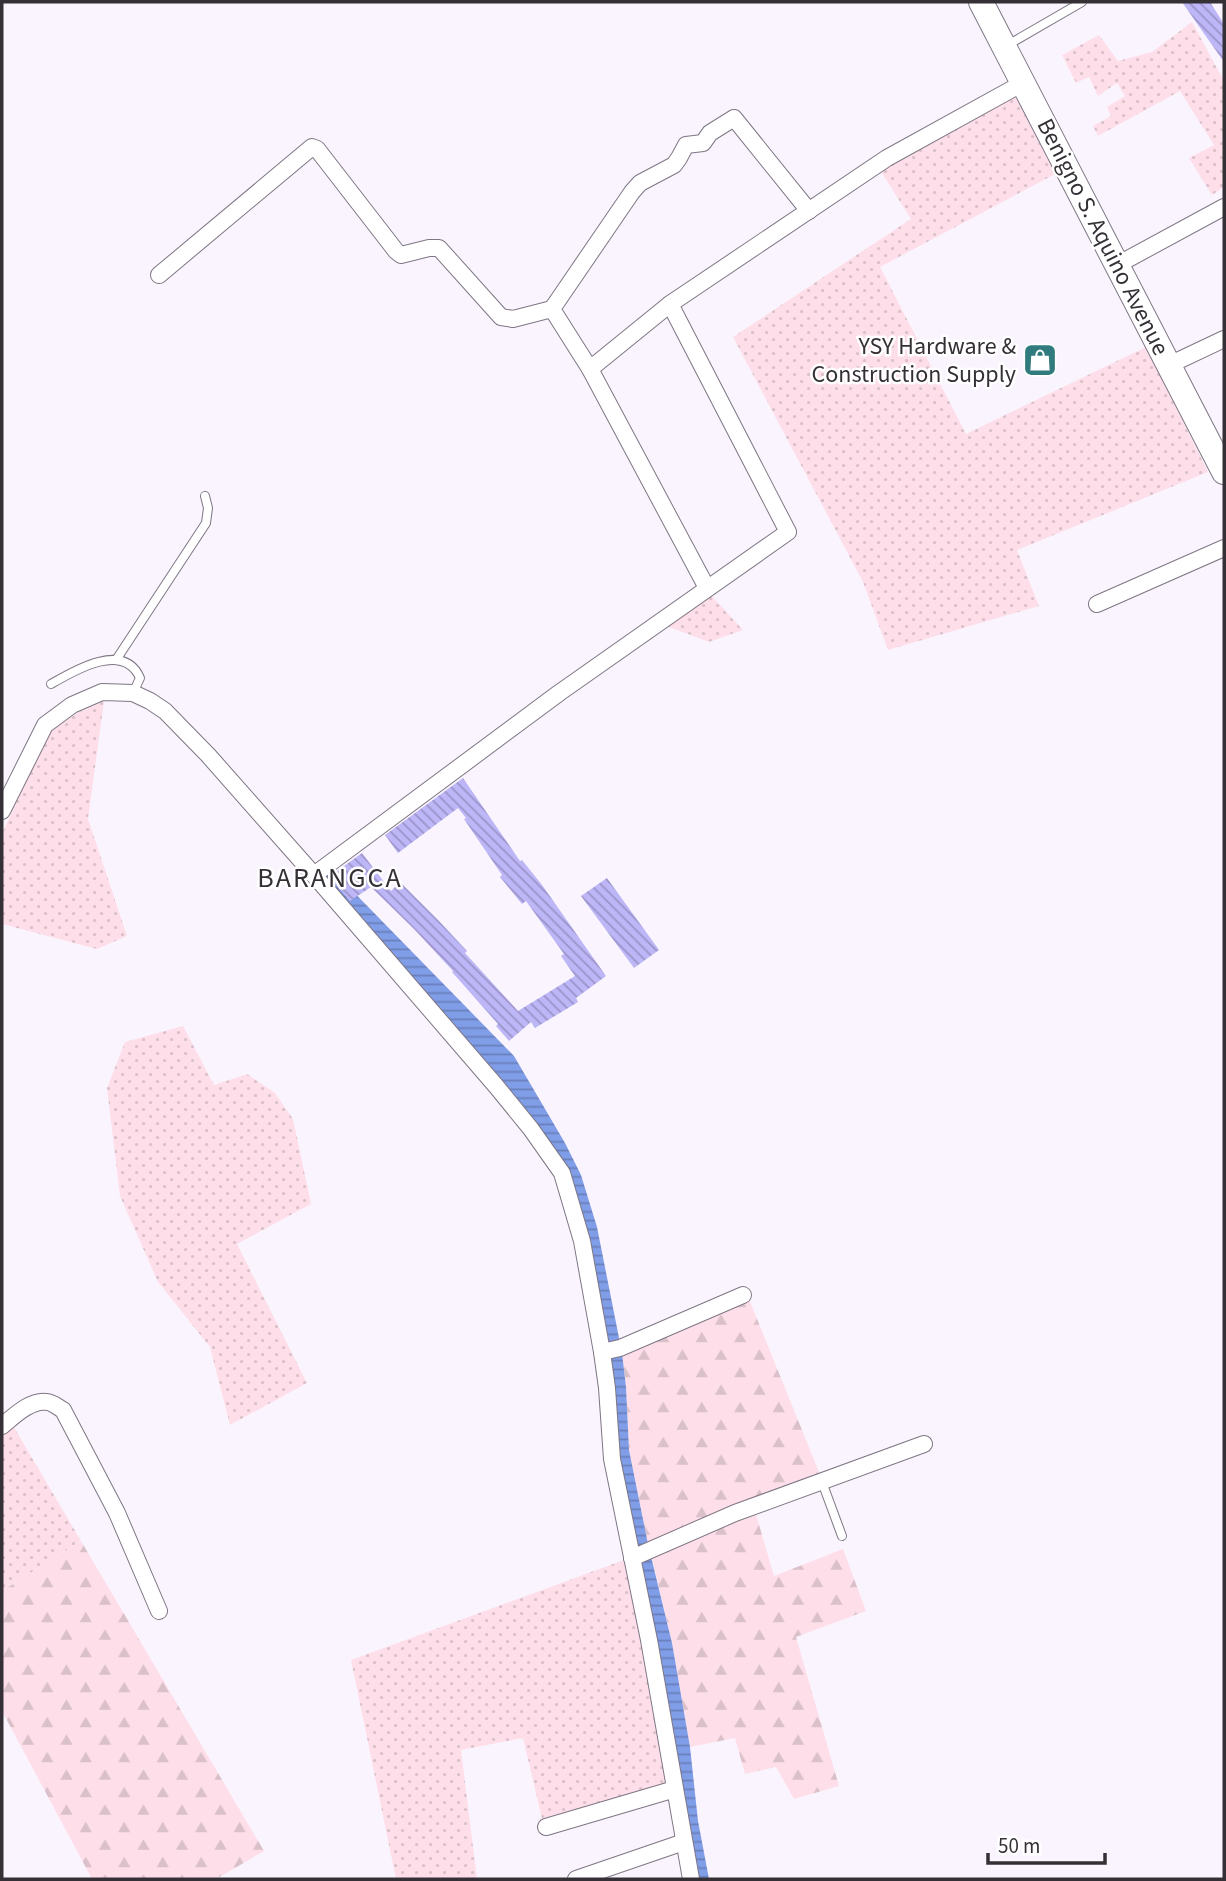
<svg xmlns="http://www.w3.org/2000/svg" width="1226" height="1881" viewBox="0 0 1226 1881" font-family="'Source Sans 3',sans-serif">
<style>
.grass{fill:url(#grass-dots)}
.forest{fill:url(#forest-firs)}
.water{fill:url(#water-rules)}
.building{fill:url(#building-back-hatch)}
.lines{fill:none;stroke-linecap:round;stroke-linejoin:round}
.lane-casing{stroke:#7e7684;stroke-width:10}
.street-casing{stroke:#7e7684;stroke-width:18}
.primary-casing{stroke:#7e7684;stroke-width:26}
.lane{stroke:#fff;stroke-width:8}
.street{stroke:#fff;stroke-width:16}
.primary{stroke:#fff;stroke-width:24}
.labels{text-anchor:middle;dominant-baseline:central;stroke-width:5;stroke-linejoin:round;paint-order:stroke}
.street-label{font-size:24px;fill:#343036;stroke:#fff}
.poi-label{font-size:24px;fill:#343036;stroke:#fff;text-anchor:end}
.quarter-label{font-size:28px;letter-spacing:2px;fill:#343036;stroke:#fff}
</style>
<defs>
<pattern id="grass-dots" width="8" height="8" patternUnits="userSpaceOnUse" patternTransform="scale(1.75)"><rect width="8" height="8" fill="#fedfe9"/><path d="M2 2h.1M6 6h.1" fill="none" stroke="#dac0c8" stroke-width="1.8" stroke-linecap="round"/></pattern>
<pattern id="forest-firs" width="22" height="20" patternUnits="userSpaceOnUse" patternTransform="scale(1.75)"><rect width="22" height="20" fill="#fedfe9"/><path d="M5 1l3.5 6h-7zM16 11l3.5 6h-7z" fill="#dac0c8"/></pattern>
<pattern id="water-rules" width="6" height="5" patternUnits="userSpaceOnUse" patternTransform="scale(1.75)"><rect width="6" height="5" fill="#809de7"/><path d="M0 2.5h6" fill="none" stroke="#6a80bc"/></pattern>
<pattern id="building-back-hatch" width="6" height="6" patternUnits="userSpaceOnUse" patternTransform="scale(1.75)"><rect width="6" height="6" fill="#bdb6f7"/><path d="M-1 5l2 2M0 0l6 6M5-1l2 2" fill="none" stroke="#9a94c9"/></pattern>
</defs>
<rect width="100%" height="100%" fill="#faf4fe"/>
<!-- grass -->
<g class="grass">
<path d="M1192 22 1224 81V138L1222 139 1224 144V187L1212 195 1189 158 1214 145 1180 91 1098 136 1093 126 1111 116 1107 107 1125 96 1117 83 1098 96 1089 77 1076 83 1062 55 1099 35 1118 61 1152 52Z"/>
<path d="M1015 96 1055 174 880 267 966 434 1146 347 1208 472 1017 550 1039 606 888 650 863 582 733 337 911 219 880 170 914 148 981 116Z"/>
<path d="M709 593 743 630 709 642 664 625Z"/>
<path d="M104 701 88 819 127 936 97 949 2 924V834L31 769 51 731 77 713Z"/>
<path d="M183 1026 214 1085 247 1074 275 1093 293 1119 311 1204 237 1244 307 1383 230 1425 210 1347 158 1282 120 1196 107 1088 125 1042Z"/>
<path d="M12 1424 81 1541 2 1591V1432Z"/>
<path d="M624 1560 646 1664 666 1786 543 1823 523 1738 461 1750 477 1879H396L351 1660Z"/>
</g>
<!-- forest -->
<g class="forest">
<path d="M749 1299 821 1477 648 1544 629 1450 626 1387 622 1353Z"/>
<path d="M755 1511 774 1576 843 1549 866 1611 796 1637 839 1786 794 1799 776 1767 745 1774 735 1738 690 1747 672 1643 652 1558Z"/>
<path d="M81 1541 264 1851 216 1879H92L2 1711V1591Z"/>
</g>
<!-- water -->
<path class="water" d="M324 858 334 872 514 1056 565 1143 581 1175 597 1227 622 1353 626 1387 629 1450 648 1544 672 1643 690 1747 698 1821 709 1879H697L619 1460 583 1220 567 1166 504 1082 316 867Z"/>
<!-- building -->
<g class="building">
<path d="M1182 2H1210L1224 24V62Z"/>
<path d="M463 778 520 861 522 860 542 885 606 976 576 998 578 1002 535 1028 531 1022 509 1041 496 1026 498 1024 452 972 453 971 415 930 371 887 350 901 329 877 362 853 391 891 400 882 439 921 467 951 465 953 518 1011 575 976 561 956 564 954 526 901 522 904 500 877 502 875 464 819 466 818 458 808 398 853 385 835Z"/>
<path d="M607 878 659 950 634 968 581 896Z"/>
</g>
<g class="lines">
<!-- lane casing -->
<g class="lane-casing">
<g id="lane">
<path d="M1006 46 1082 2"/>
<path d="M116 660 206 523 208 508 205 496"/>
<path d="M51 684C75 670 124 641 140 678L133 693"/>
<path d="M822 1482 842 1536"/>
</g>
</g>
<!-- street casing -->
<g class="street-casing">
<g id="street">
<path d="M1117 265 1224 207"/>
<path d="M159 275 312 147 317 149 396 251 401 255 429 248H439L501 317 513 319 552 309"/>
<path d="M1169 365 1224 339"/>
<path d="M590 369 670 304 887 158 1023 83"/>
<path d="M707 588 590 369 552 309 632 192 640 183 674 165 679 158 686 145 703 143 710 133 734 118 809 211"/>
<path d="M1097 604 1224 548"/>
<path d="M2 811 45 725 72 705 102 692 133 693 150 701 165 711 208 755 314 875 496 1086 531 1129 562 1173 582 1241 602 1352 607 1388 612 1459 649 1640 691 1879"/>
<path d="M314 875 559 693 788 532 670 304"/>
<path d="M602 1352 620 1348 743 1295"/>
<path d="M2 1426C13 1417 31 1399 47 1402 52 1402 59 1408 63 1410L117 1513 159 1611"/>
<path d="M632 1558 735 1513 924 1444"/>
<path d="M546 1827 675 1789"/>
<path d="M576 1879 684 1842"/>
</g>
</g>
<!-- primary casing -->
<g class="primary-casing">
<path id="primary" d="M981 2 1224 472"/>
</g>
<!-- lane -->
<use href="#lane" class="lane"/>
<!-- street -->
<use href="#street" class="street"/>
<!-- primary -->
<use href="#primary" class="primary"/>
</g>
<!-- icons -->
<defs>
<g id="shop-square" transform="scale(1.75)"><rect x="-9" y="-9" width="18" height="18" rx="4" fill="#317a7e" stroke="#fff"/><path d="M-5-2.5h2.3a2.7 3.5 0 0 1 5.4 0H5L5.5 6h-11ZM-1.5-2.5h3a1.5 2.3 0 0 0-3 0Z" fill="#fff"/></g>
</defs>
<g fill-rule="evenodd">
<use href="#shop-square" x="1040" y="360"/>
</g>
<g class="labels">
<!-- street labels -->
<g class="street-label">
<text transform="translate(1103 237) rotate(63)">Benigno S. Aquino Avenue</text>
</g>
<!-- poi labels -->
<g class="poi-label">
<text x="1016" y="346">YSY Hardware &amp;<tspan x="1016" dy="28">Construction Supply</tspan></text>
</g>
<!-- quarter labels -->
<g class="quarter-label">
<text x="330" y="878">BARANGCA</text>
</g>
</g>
<!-- border -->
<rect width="1226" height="1881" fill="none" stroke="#343036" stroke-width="7"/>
<!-- scale -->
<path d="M988 1853v10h117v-10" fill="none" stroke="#343036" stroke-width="3.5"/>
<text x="998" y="1853" font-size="21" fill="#343036" stroke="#ffffff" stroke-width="5" paint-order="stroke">50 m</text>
</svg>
